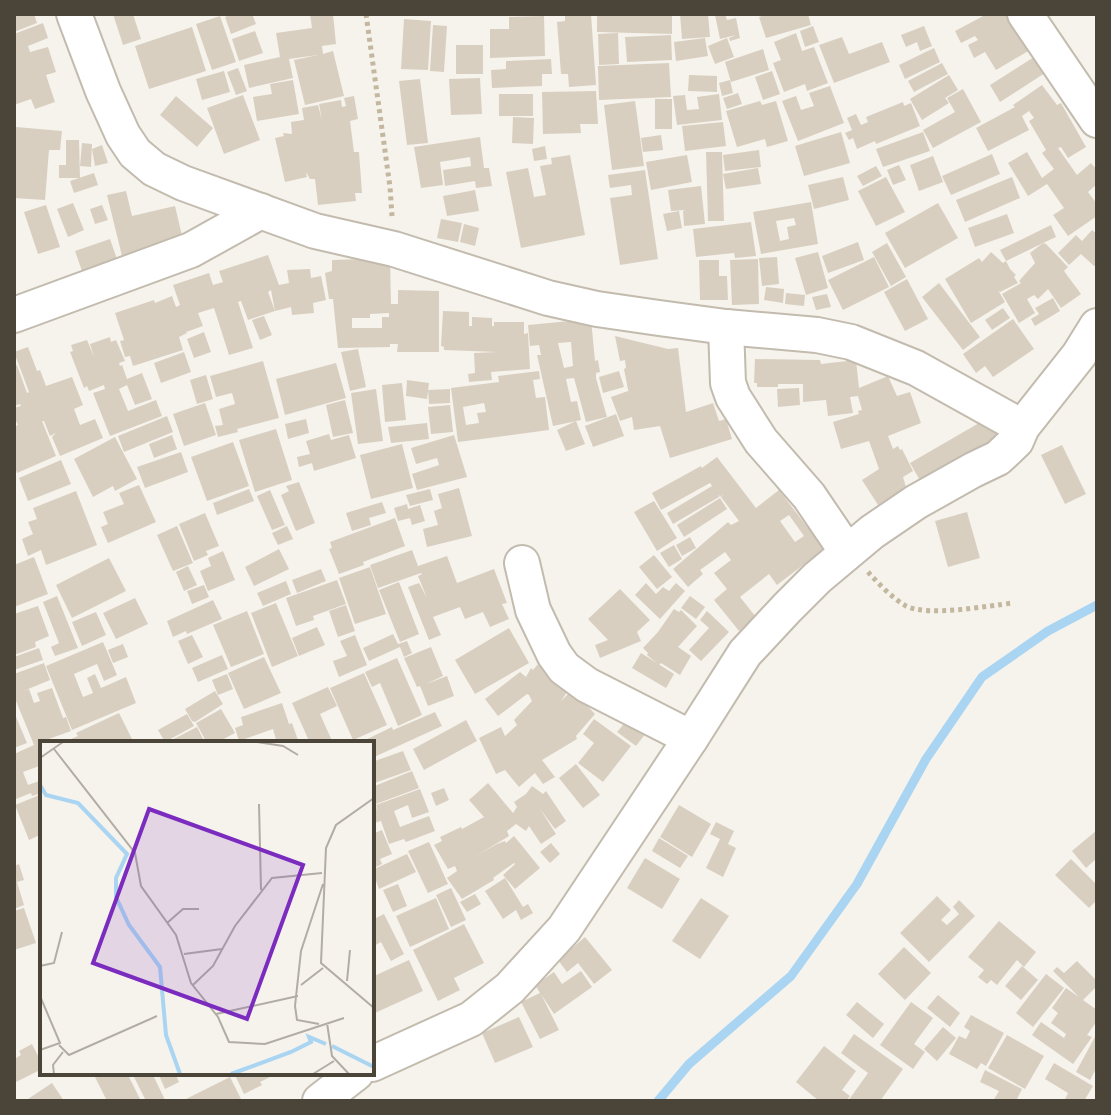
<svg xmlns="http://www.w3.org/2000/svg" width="1111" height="1115" viewBox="0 0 1111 1115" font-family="Rubik,sans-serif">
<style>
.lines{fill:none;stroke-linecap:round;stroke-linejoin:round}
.stream{stroke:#a9d4f2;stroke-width:9}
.building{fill:#d8cfc1;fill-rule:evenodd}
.street-casing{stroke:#c2bbae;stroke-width:38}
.path{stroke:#c4b79f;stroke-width:5;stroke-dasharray:4 4;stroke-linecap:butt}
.street{stroke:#fff;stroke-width:34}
.inset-river{fill:none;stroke:#a9d4f2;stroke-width:4}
.inset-road{fill:none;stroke:#b2ada4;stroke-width:2}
.view{fill:#7b2cbf;fill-opacity:0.15;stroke:#7b2cbf;stroke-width:4}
.inset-edge{fill:none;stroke:#4b4439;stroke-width:4}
</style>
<rect width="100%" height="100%" fill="#f6f3ec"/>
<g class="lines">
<!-- stream -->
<path class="stream" d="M658 1101 689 1064 791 976 857 884 926 759 982 677 1048 631 1097 605"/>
</g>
<!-- building -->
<g class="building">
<path d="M14 14H34L37 23 14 32Z"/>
<path d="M113 14H133L141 39 123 45Z"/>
<path d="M232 14H252L256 24 231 34 225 17Z"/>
<path d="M310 14H333L336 44 322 46 323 54 333 51 344 96 305 105 294 60 318 55 289 59 293 78 249 88 244 65 280 57 276 33 312 28Z"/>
<path d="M565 14H591L596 85 569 87 568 74H561L557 22 565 21Z"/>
<path d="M597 14H672V34L597 32Z"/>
<path d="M680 14H708L710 37 682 39Z"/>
<path d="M725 14 727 20 736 18 740 38 730 41 729 38 736 35 720 39 715 15Z"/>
<path d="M768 14H808L811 25 766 38 759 17Z"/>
<path d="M987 14H1007L1030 50 996 70 985 52 974 58 968 45 978 40 975 36 961 43 955 31Z"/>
<path d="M220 16 236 62 212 70 196 24Z"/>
<path d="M544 16 545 56 490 58V29H509V17Z"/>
<path d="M404 19 431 21 428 70 401 69Z"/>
<path d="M43 23 48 38 28 46 30 52 48 47 56 72 46 75 55 102 35 109 31 99 14 105V34Z"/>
<path d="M433 25 447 26 444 72 430 71Z"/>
<path d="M813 26 819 42 805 47 800 31Z"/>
<path d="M924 26 932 46 920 51 917 42 906 47 901 35Z"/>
<path d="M192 27 206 71 149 89 135 46Z"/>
<path d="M255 31 263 53 239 61 232 39Z"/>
<path d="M618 33 619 64 599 65 598 34Z"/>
<path d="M796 33 802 51 814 47 828 83 807 91 805 84 784 92 773 63 781 60 774 42Z"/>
<path d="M671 35 672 60 627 62 625 37Z"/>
<path d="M842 37 849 54 882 42 890 62 834 83 819 45Z"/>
<path d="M705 38 708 56 676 61 674 42Z"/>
<path d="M727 38 734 57 715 64 708 46Z"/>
<rect x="456" y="45" width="27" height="29"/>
<path d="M934 48 940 62 905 79 899 65Z"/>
<path d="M763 49 769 70 731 82 725 62Z"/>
<path d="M1034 57 1045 73 1000 102 990 85Z"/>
<path d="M551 59 552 74H542V86L492 88 491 70 506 69V61Z"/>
<path d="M669 63 671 97 599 100 598 66Z"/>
<path d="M942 63 948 74 914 92 908 81Z"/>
<path d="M238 68 247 91 236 95 227 72Z"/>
<path d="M224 71 230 92 202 100 196 79Z"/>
<path d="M772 71 780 94 763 100 755 77Z"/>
<path d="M689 75 717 76V92L688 91Z"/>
<path d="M949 75 958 90 945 98 949 103 922 120 910 99Z"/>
<path d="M480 78 482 114 451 115 449 79Z"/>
<path d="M420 79 428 143 407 145 399 81Z"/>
<path d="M293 80 299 114 257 121 253 97 272 94 270 84Z"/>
<path d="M730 80 733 93 722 96 719 83Z"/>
<path d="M1042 85 1057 105 1061 103 1086 147 1068 158 1061 147 1058 148 1077 175 1091 163 1097 170V184L1088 192 1097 204V216L1068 236 1053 215 1064 208 1047 184 1028 196 1008 163 1027 152 1042 178 1054 169 1042 153 1046 150 1029 121 1034 118 1029 111 1022 116 1029 130 988 151 976 128 1015 107 1013 105Z"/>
<path d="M830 86 844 123 798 141 782 101 796 96 801 110 814 106 809 93Z"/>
<path d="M963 89 981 122 933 148 923 130 955 112 947 98Z"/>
<path d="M596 91 598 124H580L581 133 543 134 542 92Z"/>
<path d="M738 93 742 104 727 109 723 98Z"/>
<rect x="499" y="94" width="34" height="22"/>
<path d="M719 94 722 120 677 125 673 96 685 95 687 110 699 109 697 97Z"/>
<path d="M243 95 260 140 224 154 207 108Z"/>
<path d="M176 96 213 128 197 147 160 115Z"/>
<path d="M354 96 358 119 350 121 354 152H359L362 193H355L356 201 318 205 315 179H310L306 172 307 177 285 182 275 138 284 136 283 133 292 134 291 122 304 120 302 108 318 105 322 120 319 104 341 100 342 107 346 106 344 98Z"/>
<rect x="655" y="99" width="17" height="30"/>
<path d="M635 101 644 166 612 170 604 105Z"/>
<path d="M760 101 762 105 776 101 788 141 767 147 765 139 737 147 726 111Z"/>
<path d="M903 102 904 106 911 103 920 126 876 144 875 141 857 149 853 138 849 140 845 133 852 130 847 118 856 114 861 125 868 122 866 117Z"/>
<path d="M513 117 534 118 533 144 512 143Z"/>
<path d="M723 122 726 146 685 151 682 126Z"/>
<path d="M16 127 62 131 60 150H49L45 200 14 198Z"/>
<path d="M841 132 850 163 804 176 795 146Z"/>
<path d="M923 132 930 151 883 167 876 149Z"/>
<path d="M661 135 663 150 643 152 641 138Z"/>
<path d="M480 137 484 168H489L492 186 476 188 475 181 445 186 443 170 471 166 470 157 440 162 443 185 421 188 414 147Z"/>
<path d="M66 140H79L80 178H59V165H66Z"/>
<path d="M82 143 92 144 91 167 80 166Z"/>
<path d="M102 145 108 163 95 166 92 149Z"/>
<path d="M545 146 547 159 534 161 532 149Z"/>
<path d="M759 150 761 167 725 171 723 155Z"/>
<path d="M706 152H722L724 221H708Z"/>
<path d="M992 154 1000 174 951 195 942 176Z"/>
<path d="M570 155 585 235 521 248 506 172 528 168 534 197 546 195 540 166 552 164 551 158Z"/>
<path d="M687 155 692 182 651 190 646 162Z"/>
<path d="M933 156 943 182 919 191 910 165Z"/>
<path d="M899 165 906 180 893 185 887 170Z"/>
<path d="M876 166 882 176 863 186 857 176Z"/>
<path d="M758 168 761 184 726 189 723 174Z"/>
<path d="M645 170 658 259 620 265 610 198 632 195 631 185 610 188 608 175Z"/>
<path d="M94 173 98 185 74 193 70 181Z"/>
<path d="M843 177 849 200 814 209 808 185Z"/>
<path d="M886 177 905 212 876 226 858 191Z"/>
<path d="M1012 177 1020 198 965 222 956 200Z"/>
<path d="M701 186 705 224 684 226 683 211 685 210 671 211 668 190Z"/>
<path d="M475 190 479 211 447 216 443 196Z"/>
<path d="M126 191 132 216 175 206 184 244 123 260 107 195Z"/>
<path d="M811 202 818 244 761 254 753 212ZM794 218 796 225 787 227 789 239 780 241 776 221Z"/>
<path d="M73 203 84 230 68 237 57 209Z"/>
<path d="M938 203 958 238 905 268 885 233Z"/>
<path d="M46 205 60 247 38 254 24 212Z"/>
<path d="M102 205 108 220 95 224 90 209Z"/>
<path d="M679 211 682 228 667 231 663 214Z"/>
<path d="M1007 214 1014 233 975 247 968 228Z"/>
<path d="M441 219 462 223 458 242 437 238Z"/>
<path d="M751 222 756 256 735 258 734 253 696 257 693 229Z"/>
<path d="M464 224 479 228 475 246 460 242Z"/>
<path d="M1051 225 1056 237 1043 243 1046 244 1068 267 1064 271 1081 294 1061 308 1048 289 1038 299 1034 295 1027 299 1035 313 1019 323 1002 294 1021 283 1019 281 1035 263 1030 253 1043 243 1006 261 1000 250Z"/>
<path d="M1092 230 1097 234V264L1094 266 1081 254 1069 265 1058 253 1076 235 1082 241Z"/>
<path d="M110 239 118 262 83 274 75 251Z"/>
<path d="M858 242 864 260 828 273 822 256Z"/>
<path d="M887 243 906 277 891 286 872 252Z"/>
<path d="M818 252 828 288 806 295 795 258Z"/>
<path d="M991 252 1003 263 1006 261 1010 269 1016 275 1014 277 1018 283 1000 292 998 290 1005 302 971 323 945 279 979 258 982 262Z"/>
<path d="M268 255 279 285 289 283 287 270 310 269 311 278 321 276 326 300 313 303 314 313 292 315 291 307 275 311 271 290 268 292 275 311 248 320 241 301 238 302 253 348 229 355 214 308 198 313 203 326 186 332 187 333 179 337 183 350 133 366 130 356 125 357 120 341 124 340 115 313 154 300 155 303 172 296 176 307 180 305 173 285 209 273 213 285 223 282 219 271Z"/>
<path d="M777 257 779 284 762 286 759 258Z"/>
<path d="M874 257 889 287 843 310 828 280Z"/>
<path d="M390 258 391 304H398V290L439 291V352H397L398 344H390V347L338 348 333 299H329L325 273 332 271V260ZM389 313V317H382V328H352V318H370V314Z"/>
<path d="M758 259 759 304 732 305 730 260Z"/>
<path d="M699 260H719V276H727L728 300H700Z"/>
<path d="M907 279 928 319 905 331 884 292Z"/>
<path d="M939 283 980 337 963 350 922 297Z"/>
<path d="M766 287 784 289 783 303 764 300Z"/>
<path d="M786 293 805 295 804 306 785 304Z"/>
<path d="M827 294 831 307 816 310 812 297Z"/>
<path d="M1053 298 1060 311 1035 326 1031 319 1039 314 1035 308Z"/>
<path d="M1003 308 1010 318 992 330 985 320Z"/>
<path d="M443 311 469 312V326H472V317L492 318V326H494V322H524V334L528 333 530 369 491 372 492 380 469 382 468 374 475 373 474 353 497 352 444 350V347L441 346Z"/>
<path d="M264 316 272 335 260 340 252 320Z"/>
<path d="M591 319 595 361 598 360 600 372 596 373V378L607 417 586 422 574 378 566 379 571 402 577 401 581 420 553 426 537 355H541L539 345 530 346 528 325ZM571 342 573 366 564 368 558 343Z"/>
<path d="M1013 319 1034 349 993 377 985 366 976 373 963 354Z"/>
<path d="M204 332 211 352 194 358 187 339Z"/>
<path d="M615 336 668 349 678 348 686 412 713 403 719 421 726 419 732 439 670 458 660 426 634 430 632 417 620 421 611 397 628 391 629 395 624 369 626 368 625 360 620 361Z"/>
<path d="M110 337 111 342 116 340 125 361 119 363 120 366 122 365 127 379 142 373 152 399 135 405 127 385 119 389 128 411 156 400 162 416 110 436 93 393 105 389 104 385 89 391 87 386 84 388 70 352 73 351 71 345 87 340 94 357 90 344Z"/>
<path d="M28 347 37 371 40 370 46 386 72 377 83 405 74 409 80 425 95 419 103 438 60 456 52 437 56 433 50 436 44 421H42L56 456 17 473 14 465V427L18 425 14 417V408L21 406 20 404 14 406V366L17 365 27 393 29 392 14 352Z"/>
<path d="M358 349 366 387 350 391 341 352Z"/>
<path d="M184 352 191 372 161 383 154 363Z"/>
<path d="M755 359 820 360 821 364 856 360 859 388 888 376 897 396 910 392 921 423 888 436 893 449 898 446 900 450 902 449 913 471 903 477 906 487 878 505 862 480 879 469 869 441 841 449 833 422 859 414 858 411 862 410 858 396 850 397 853 413 828 416 826 400 803 402V384H778V387H757V383H754Z"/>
<path d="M263 361 279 418 237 429 238 432 218 437 215 426 223 425 219 409 235 404 232 393 216 397 210 376Z"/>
<path d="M336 363 346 398 285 415 276 379Z"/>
<path d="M539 371 540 379 533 380 536 398 545 397 549 430 458 442 451 388 499 382 498 376ZM484 403 486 412 477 413 479 423 466 425 463 407Z"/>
<path d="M619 371 624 387 603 393 599 377Z"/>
<path d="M206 375 213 399 197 404 190 380Z"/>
<path d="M407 380 429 383 427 399 406 396Z"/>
<path d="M402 383 406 420 385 422 382 385Z"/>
<path d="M799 388 800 405 778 407 777 389Z"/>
<path d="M376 389 383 441 358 444 351 393Z"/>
<path d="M450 389V403L429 404 428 390Z"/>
<path d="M345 400 353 433 333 437 326 405Z"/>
<path d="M205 403 216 435 184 446 173 414Z"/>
<path d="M450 405 453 432 431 434 428 407Z"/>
<path d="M616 414 624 436 593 447 585 426Z"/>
<path d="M167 416 173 432 124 452 118 436Z"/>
<path d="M306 419 309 433 288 439 285 424Z"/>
<path d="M986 419 997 437 921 482 910 463Z"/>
<path d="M576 421 585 444 566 451 557 430Z"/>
<path d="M427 423 429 439 391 443 388 427Z"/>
<path d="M276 429 292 480 255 492 239 440Z"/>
<path d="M329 434 331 440 349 435 356 458 314 471 312 463 299 467 297 457 310 454 306 441Z"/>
<path d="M172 435 177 449 154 458 149 444Z"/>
<path d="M454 435 467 477 417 490 412 474 439 465 437 458 416 464 411 448Z"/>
<path d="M115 437 137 479 115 491 113 486 93 497 74 459Z"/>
<path d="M233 442 249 486 207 501 191 457Z"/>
<path d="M402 444 413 488 371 499 360 455Z"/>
<path d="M1062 445 1086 494 1065 504 1041 455Z"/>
<path d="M181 452 188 472 145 488 137 467Z"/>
<path d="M717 457 756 508 779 490 824 549 777 585 769 574 740 597 756 617 739 631 714 600 727 589 714 573 731 560 725 552 700 570 703 574 688 587 673 569 728 522 731 525 739 521 721 497 724 494 720 497 718 494 719 497 673 524 667 513 712 486 710 483 661 510 652 493 701 466 702 468ZM789 515 804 536 795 542 780 521Z"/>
<path d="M61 460 71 484 28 501 19 478Z"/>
<path d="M299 482 315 523 296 531 281 495 289 491 286 486Z"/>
<path d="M139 485 156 522 108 543 101 527 108 524 103 512 124 504 119 493Z"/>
<path d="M459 488 472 536 427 547 423 529 438 525 434 511 442 508 438 494Z"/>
<path d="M249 489 254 501 217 515 213 503Z"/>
<path d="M430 489 433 500 410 506 406 495Z"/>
<path d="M270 490 285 525 272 530 257 496Z"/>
<path d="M76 491 97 545 46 565 41 550 28 556 22 539 33 534 28 522 37 519 33 508Z"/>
<path d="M720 498 727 509 684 537 677 525Z"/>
<path d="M654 501 677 538 657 551 634 512Z"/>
<path d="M382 502 386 513 369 518 371 525 352 531 346 513Z"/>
<path d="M407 504 408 509 420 505 425 521 412 525 410 518 398 521 394 508Z"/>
<path d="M967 512 980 558 948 567 935 521Z"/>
<path d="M205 513 219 546 206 551 208 555 194 561 179 524Z"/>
<path d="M395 518 405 546 363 562 364 565 339 574 329 549 332 548 330 542Z"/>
<path d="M177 526 193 563 173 571 157 535Z"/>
<path d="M287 526 293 539 278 545 272 533Z"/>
<path d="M690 537 696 548 682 556 676 545Z"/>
<path d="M674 545 682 559 669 567 660 553Z"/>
<path d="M279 549 289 569 254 586 245 567Z"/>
<path d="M412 550 418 566 447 556 457 583 494 569 507 603 502 604 509 619 490 627 483 612 465 619 460 607 433 617 441 635 429 640 408 587 419 583 427 598 418 576 422 574 421 573 378 588 370 565Z"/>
<path d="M223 551 235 580 208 591 200 571 211 566 208 558Z"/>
<path d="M654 555 672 577 657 589 639 567Z"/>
<path d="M34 557 48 594 14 607V565Z"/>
<path d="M109 558 126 591 72 618 56 585Z"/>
<path d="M188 566 197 585 184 591 176 572Z"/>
<path d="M370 567 386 614 355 624 339 578Z"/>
<path d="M321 569 326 581 297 593 292 580Z"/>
<path d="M337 580 346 604 313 616 314 620 296 626 286 598Z"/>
<path d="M286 581 291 594 263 606 257 593Z"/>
<path d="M399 582 419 634 400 642 379 590Z"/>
<path d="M646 583 656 594 663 587 669 591 676 583 685 591 660 619 635 595Z"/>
<path d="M204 585 209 597 192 604 187 591Z"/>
<path d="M620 589 650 620 637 632 641 641 600 658 595 645 608 640 588 619Z"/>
<path d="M57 596 78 648 55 656 51 647 59 643 43 602Z"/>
<path d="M690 596 705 607 696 619 681 608Z"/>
<path d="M135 598 148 624 116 639 103 613Z"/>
<path d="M213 600 222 619 187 634 186 631 173 637 167 621Z"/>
<path d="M276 603 298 656 272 667 251 613Z"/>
<path d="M346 605 355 631 338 637 329 611Z"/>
<path d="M38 606 49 636 35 642 36 647 14 655V614Z"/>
<path d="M674 609 679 612 681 610 697 626 678 647 691 656 680 675 661 663 659 665 647 655 648 653 643 648 658 632Z"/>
<path d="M247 611 264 654 231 667 213 625Z"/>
<path d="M707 611 729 632 701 661 689 650 709 628 700 620Z"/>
<path d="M96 612 106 635 82 646 72 622Z"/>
<path d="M317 627 325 645 299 656 292 638Z"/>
<path d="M509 628 529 663 475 694 455 660Z"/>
<path d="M393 634 398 644 407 641 412 653 404 657 400 647 369 661 363 648Z"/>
<path d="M192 635 203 657 188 664 178 641Z"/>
<path d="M355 635 367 665 339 677 333 661 347 656 340 641Z"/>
<path d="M103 642 117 675 104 681 97 664 74 674 83 697 93 693 87 678 95 674 101 688 126 677 136 703 72 730 46 666Z"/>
<path d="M123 644 128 657 113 663 108 650Z"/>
<path d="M431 647 443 676 426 684 447 676 454 696 428 706 420 686 417 687 404 658Z"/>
<path d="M39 648 43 660 14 670V657Z"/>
<path d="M641 653 674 674 666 688 632 668Z"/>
<path d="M222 655 228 669 198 682 192 668Z"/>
<path d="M264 657 281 693 244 709 228 673Z"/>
<path d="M397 658 422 715 398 726 380 683 372 687 365 672Z"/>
<path d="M44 663 50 680 21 692 29 689 34 703 40 701 37 693 52 688 63 718 66 717 71 731 43 741 42 765 23 772 28 785 42 780V793L32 796 31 793 16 799 14 795V754L34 745 14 696V674Z"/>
<path d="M538 664 569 689 561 701 572 690 595 714 576 736 577 739 542 760 555 777 543 784 535 773 519 787 505 770 496 774 479 738 501 727 505 736 517 725 514 720 532 701 529 695 527 694 498 716 485 699 520 672 526 677 531 668 533 670Z"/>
<path d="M364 673 387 725 353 740 330 688Z"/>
<path d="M227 674 233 689 218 695 212 680Z"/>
<path d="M328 687 337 706 320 714 333 743H310L292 703Z"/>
<path d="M215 691 223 704 195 722 192 721 185 709Z"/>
<path d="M282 703 289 724 292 723 299 743H285V741L277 743 273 729 239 741 235 728 243 725 241 717Z"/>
<path d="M221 709 235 733 216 743H207L196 723Z"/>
<path d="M14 712 27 743 14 748Z"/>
<path d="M435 712 442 726 372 758V743H359L392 727 393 730Z"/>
<path d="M119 713 134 743H52L60 739 62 743 78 736 76 733Z"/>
<path d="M187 714 194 726 165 742 158 730Z"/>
<path d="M594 719 631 746 603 782 578 763 594 743 583 734Z"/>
<path d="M628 719 646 733 636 746 617 732Z"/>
<path d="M466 720 477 741 424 770 413 749Z"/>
<path d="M197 727 205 743H166Z"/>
<path d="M403 751 411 770 372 784V762Z"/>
<path d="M576 764 600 795 583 808 559 778Z"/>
<path d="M412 771 419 788 376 804 372 787Z"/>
<path d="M488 783 513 813 517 807 514 802 526 794 532 786 543 794 546 791 566 821 555 829 540 809 556 834 541 844 529 826 526 831 516 824 507 831 509 836 476 856 497 844 505 841 506 843 514 836 540 868 515 889 503 875 515 864 514 863 493 878 494 880 462 899 447 878 457 871 455 866 448 869 434 845 442 841 440 837 461 827 462 829 484 817 469 800Z"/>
<path d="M444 788 449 800 436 806 431 793Z"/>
<path d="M420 789 429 812 412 818 408 805 394 811 400 827 429 816 435 831 406 842 404 839 389 844 381 821 372 824V798L378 812 376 805Z"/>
<path d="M42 794V834L29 840 15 805Z"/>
<path d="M679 805 711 824 692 857 660 837Z"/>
<path d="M716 822 734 831 728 844 736 848 723 877 706 868 720 839 710 834Z"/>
<path d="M382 830 392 854 380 859 382 864 372 869V834Z"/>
<path d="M1097 830V858L1086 868 1072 851Z"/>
<path d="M659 838 688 856 680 868 652 851Z"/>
<path d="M429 842 448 884 428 893 408 851Z"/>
<path d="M551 843 560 854 550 863 540 852Z"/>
<path d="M407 854 416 872 379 889 372 870Z"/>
<path d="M645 858 680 879 662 909 627 888Z"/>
<path d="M1071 859 1097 885V900L1089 908 1055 875Z"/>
<path d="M19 864 24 880 17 882 24 905 14 909V866Z"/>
<path d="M505 878 523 907 528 904 533 913 521 920 516 910 503 919 485 891Z"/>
<path d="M398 884 407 906 393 912 383 890Z"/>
<path d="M451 888 466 920 451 927 436 895Z"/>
<path d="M475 894 481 904 467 912 460 902Z"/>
<path d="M937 896 951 910 941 920 947 925 959 914 953 907 959 900 975 916 929 962 900 933Z"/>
<path d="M436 898 449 929 410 947 396 916Z"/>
<path d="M701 898 729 916 700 959 672 941Z"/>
<path d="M24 908 36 943 14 950V911Z"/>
<path d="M384 914 404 954 391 961 381 942 372 947V920Z"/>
<path d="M999 921 1036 952 1024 967 1017 960 997 985 991 980 987 984 978 977 984 970 968 957Z"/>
<path d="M464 924 484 963 454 978 460 990 438 1001 413 950Z"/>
<path d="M585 937 612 970 594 984 578 963 567 972 558 960Z"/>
<path d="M904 947 931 973 905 1000 878 974Z"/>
<path d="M409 960 423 991 375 1013 372 1006V977Z"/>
<path d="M1077 961 1097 981V986L1083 1000 1097 1010V1021L1087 1035 1092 1037 1073 1064 1032 1035 1041 1022 1064 1038 1066 1034 1051 1023 1058 1013 1052 1008 1066 988 1079 997 1053 971 1057 967 1064 973Z"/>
<path d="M1022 966 1038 980 1021 1000 1005 986Z"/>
<path d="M581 971 592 987 554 1014 541 994 559 1030 540 1039 521 1002 540 993 535 985 554 972 562 984Z"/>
<path d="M1046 974 1064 988 1033 1027 1016 1013Z"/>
<path d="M938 995 960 1013 950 1027 927 1008Z"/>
<path d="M857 1002 884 1024 873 1038 846 1015Z"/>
<path d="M911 1002 933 1018 914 1044 925 1052 913 1069 880 1045Z"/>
<path d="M971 1015 1004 1033 986 1066 981 1063 977 1069 949 1054 959 1036 966 1039 970 1031 964 1027Z"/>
<path d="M519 1017 533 1047 495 1063 482 1033Z"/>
<path d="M943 1027 956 1038 937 1061 924 1049Z"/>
<path d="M1097 1033V1067L1090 1080 1076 1072Z"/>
<path d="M854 1034 903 1069 880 1101H848L868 1073 841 1053Z"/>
<path d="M1007 1035 1044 1056 1025 1089 988 1068Z"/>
<path d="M32 1044 42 1064V1069L14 1083V1053L16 1058 21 1055 19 1051Z"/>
<path d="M824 1046 856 1071 842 1090 850 1096 846 1101H819L796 1082Z"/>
<path d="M1054 1063 1093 1086 1084 1101H1064L1068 1093 1045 1079Z"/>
<path d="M985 1070 1022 1089 1016 1101H993L999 1091 980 1082Z"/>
<path d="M103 1073H152L165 1100 146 1101 132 1073 128 1075 141 1101H107L95 1077Z"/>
<path d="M158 1073H175L179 1082 165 1089Z"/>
<path d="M234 1073H271L272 1076 260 1082 262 1085 244 1094Z"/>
<path d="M230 1077 242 1101H182Z"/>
<path d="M52 1083 64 1101H25Z"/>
</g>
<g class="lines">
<!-- street casing -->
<g class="street-casing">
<g id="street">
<path d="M74 14 103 91 123 135 135 153 154 169 183 183 315 231 394 249 548 298 597 309 659 318 726 327 817 335 851 342 916 368 1022 427"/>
<path d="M1025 14 1097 120"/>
<path d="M14 315 191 250 261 211"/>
<path d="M726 327 728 383 733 397 761 441 809 496 847 552"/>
<path d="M522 563 533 610 554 654 564 668 587 685 691 738"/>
<path d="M372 1064 471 1019 510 988 564 929 691 738 745 653 787 608 817 578 872 532 916 502 973 470 998 458 1016 441 1022 427 1079 355 1097 326"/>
<path d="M320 1101 356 1073"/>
</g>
</g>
<!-- path -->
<g class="path">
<path d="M366 14 390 187 392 216"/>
<path d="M868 572C879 584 892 598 906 606 928 617 987 606 1013 603"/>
</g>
<!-- street -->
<use href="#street" class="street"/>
</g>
<!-- overview -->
<g transform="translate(40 741)">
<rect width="334" height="334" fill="#f6f3ec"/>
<path class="inset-river" d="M0 44 6 54 38 62 87 113 76 137V156L89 184 120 226 126 294 140 333M292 305 334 326M191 333 251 311 271 301 269 296 286 303"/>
<path class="inset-road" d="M217 1 243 5 258 14M14 8 95 112 101 145 136 194 151 242 178 276 189 301 225 303 304 277M0 17 23 1M334 57 296 84 286 107 281 222 334 267M219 63 221 149M127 182 143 168H159M144 213 182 208M0 225 14 222 22 191M307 240 310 209M153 244 173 225 195 185 232 137 282 132M261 244 283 227M0 255 20 302 0 309M176 273 258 255M287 282 292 315 309 333M279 283 257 279 255 265 261 210 283 143M19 304 29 314 117 275M14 333 13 324 23 311M273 333 294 320"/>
<path class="view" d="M109 68 263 124 207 278 53 222Z"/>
<rect width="334" height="334" class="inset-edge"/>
</g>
<!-- border -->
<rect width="1111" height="1115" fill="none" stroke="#4b4439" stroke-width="32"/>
</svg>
